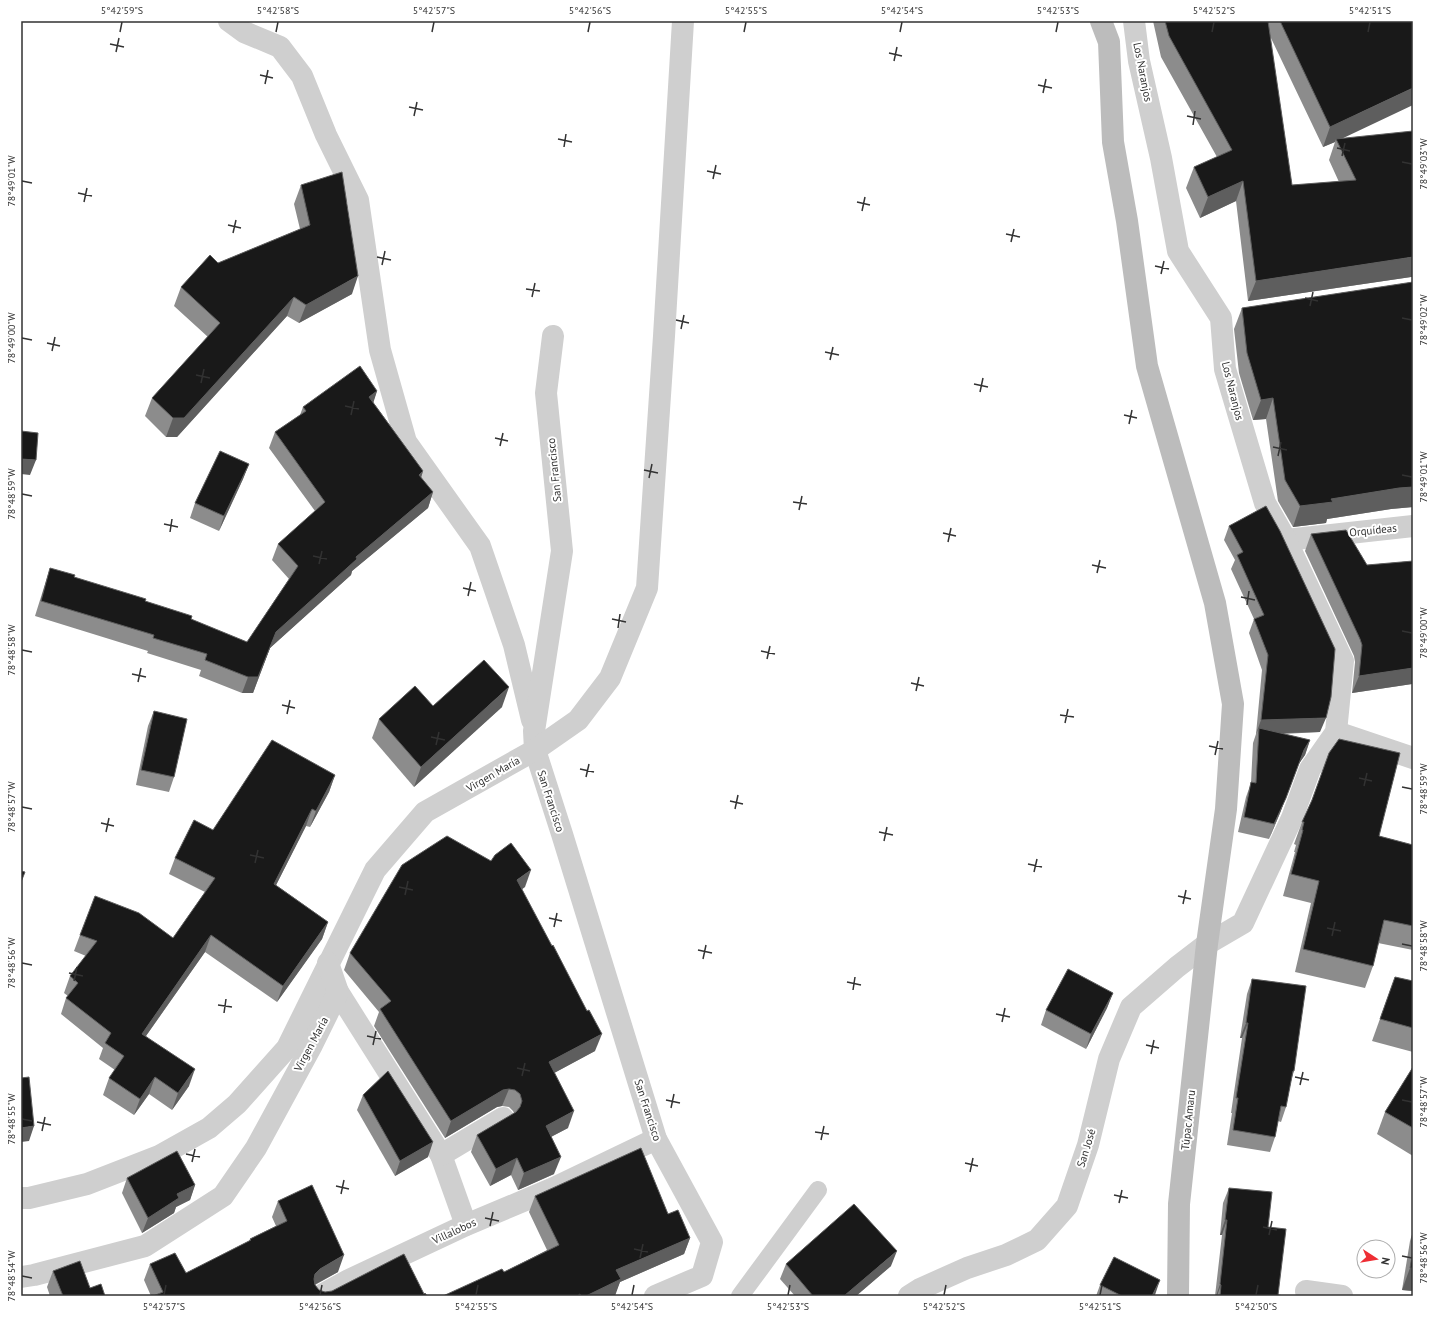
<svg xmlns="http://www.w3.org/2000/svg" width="1434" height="1317" viewBox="0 0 1434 1317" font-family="'PT Sans',sans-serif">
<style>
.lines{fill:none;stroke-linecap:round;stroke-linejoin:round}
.lane{stroke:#cfcfcf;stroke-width:18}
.street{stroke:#cfcfcf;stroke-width:22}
.secondary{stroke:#bcbcbc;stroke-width:22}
.wall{fill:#8c8c8c;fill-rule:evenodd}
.shaded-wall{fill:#5e5e5e}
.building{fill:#191919;stroke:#5e5e5e}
.ticks{fill:none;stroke:#323232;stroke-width:1.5}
.labels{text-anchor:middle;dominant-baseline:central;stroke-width:4;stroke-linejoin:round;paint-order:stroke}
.street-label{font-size:11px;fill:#323232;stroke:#fff}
.neatline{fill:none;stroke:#323232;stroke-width:1.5}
.ticks-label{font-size:10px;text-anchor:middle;fill:#323232}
</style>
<rect width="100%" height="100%" fill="#fff"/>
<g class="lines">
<!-- lane -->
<path class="lane" d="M740 1296 818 1190"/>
<!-- street -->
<g class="street">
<path d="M229 21 244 32 280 47 302 76 326 135 358 200 380 350 406 442 480 546 514 645 532 720"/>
<path d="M553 336 546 393 562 551 534 731 535 750 562 834 656 1139 712 1242 702 1276 655 1296"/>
<path d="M1286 540 1413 526"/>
<path d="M1336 732 1413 758"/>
<path d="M338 992 441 1155 466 1225"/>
<path d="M441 1155 503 1118"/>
<path d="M21 1198H29L87 1184 159 1156 209 1128 237 1104 287 1048 375 870 425 812 535 750 578 720 610 678 647 588 664 336 683 21"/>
<path d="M21 1277 34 1275 145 1246 223 1196 256 1148 312 1045 338 992 328 963"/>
<path d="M1306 1291 1342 1296"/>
<path d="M320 1296 349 1280 466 1225 554 1188 656 1139"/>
<path d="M909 1296 920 1289 967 1268 1006 1255 1037 1240 1067 1206 1088 1145 1109 1059 1131 1007 1177 967 1207 944 1243 923 1292 818 1310 769 1336 732 1343 661 1286 540 1265 503 1225 369 1221 318 1178 251 1161 158 1139 61 1134 21"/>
</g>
<!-- secondary -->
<path class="secondary" d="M1101 21 1109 42 1113 142 1127 221 1147 366 1215 603 1233 704 1226 809 1207 944 1179 1204 1178 1296"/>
</g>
<!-- wall -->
<g class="wall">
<path d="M1153 21H1413L1342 138 1411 277 1248 301 1236 201 1200 218 1186 188 1194 167 1217 157 1161 57ZM1270 36 1323 147 1335 142 1329 160 1339 182 1292 185Z"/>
<path d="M301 185 352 294 299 323 287 316 177 437H166L145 416 152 398 208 337 174 306 181 287 218 263 300 229 294 204Z"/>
<path d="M1413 282V507L1391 509 1327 519 1326 523 1293 527 1278 501 1266 419 1253 420 1239 373 1234 329 1242 308Z"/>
<path d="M377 391 373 402 423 471 421 478 433 492 428 508 352 571 351 575 270 648 253 693H242L199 676 201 670 147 653 148 651 35 616 50 568 74 577 145 601 247 642 289 579 272 560 278 544 315 511 269 448 275 432 300 415 303 407Z"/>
<path d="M249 464 243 479 219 531 190 518 195 503Z"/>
<path d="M1266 506 1320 732 1283 734 1310 740 1305 755 1298 765 1280 813 1269 839 1238 832 1246 797 1251 783 1253 743 1256 734 1262 670 1249 633 1254 619 1231 569 1235 560 1224 540 1229 526Z"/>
<path d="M1311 534 1367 565 1413 561V722L1412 684 1352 693 1355 662 1354 656 1305 551Z"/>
<path d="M433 706 502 707 414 787 372 738 379 719Z"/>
<path d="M154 711 174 777 169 792 136 785 148 726Z"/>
<path d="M335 775 329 792 310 827 306 826 276 885 328 922 322 939 277 1002 205 952 146 1036 189 1086 172 1110 149 1094 134 1115 103 1095 109 1078 115 1070 99 1059 103 1048 61 1014 66 998 68 996 64 993 70 976 86 956 74 951 80 935 173 938 205 892 169 874 175 858 213 830Z"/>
<path d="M1302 822 1379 836 1413 845V950L1378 943 1373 966 1365 988 1295 972 1311 903 1283 896 1295 852H1294L1296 845 1294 844Z"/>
<path d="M525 887 522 889 595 1051 554 1073 568 1128 551 1137 554 1174 518 1190 511 1175 490 1186 471 1152 477 1135 514 1113 513 1111 509 1107 502 1106 497 1107 445 1138 374 1026 379 1012 344 970 350 953Z"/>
<path d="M1395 977 1413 981V1052L1372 1041Z"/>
<path d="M1252 979 1294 1071 1291 1081 1286 1107 1281 1122 1278 1121 1275 1137 1270 1152 1227 1145 1232 1113H1231L1242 1038H1240L1247 994Z"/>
<path d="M1113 993 1107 1008 1086 1049 1041 1025 1046 1010Z"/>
<path d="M1413 1067V1156L1377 1134 1385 1112Z"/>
<path d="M363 1095 428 1157 395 1176 357 1110Z"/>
<path d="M127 1178 195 1185 190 1200 176 1207 174 1213 142 1233 122 1193Z"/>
<path d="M1229 1188 1268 1227 1278 1295 1285 1296H1215L1222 1235H1220L1223 1203Z"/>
<path d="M535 1196 668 1214 690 1238 684 1254 620 1282 614 1296H443L504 1272 547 1250 529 1212Z"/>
<path d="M278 1201 338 1272 315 1285 319 1290 325 1292 424 1294 427 1296H151L144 1280 150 1264 186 1273 249 1241 250 1239 276 1226 272 1217Z"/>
<path d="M1413 1231V1291L1402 1290 1410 1241Z"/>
<path d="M786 1264 891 1266 856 1296H795L780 1279Z"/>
<path d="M53 1271 90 1288 105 1296H50L47 1287Z"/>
<path d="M1100 1285 1154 1296H1096Z"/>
</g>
<!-- shaded-wall -->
<g class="shaded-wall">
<path d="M1413 88V105L1337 141 1336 139 1335 142 1323 147 1330 127Z"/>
<path d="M1243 181 1236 201 1200 218 1208 197Z"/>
<path d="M1413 257V277H1411L1248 301 1256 281Z"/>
<path d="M358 276 352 294 299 323 306 305Z"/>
<path d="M294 297 287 316 177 437H166L173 418Z"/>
<path d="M377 391 372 407 369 397Z"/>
<path d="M1273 398 1266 419 1253 420 1261 400Z"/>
<path d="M21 459 36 460 30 475 21 474Z"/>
<path d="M249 464 243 479 219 531 224 516Z"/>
<path d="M423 471 418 487 419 475Z"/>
<path d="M1413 487V507L1391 509 1327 519 1326 523 1293 527 1300 506 1331 499 1399 488Z"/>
<path d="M433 492 428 508 352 571 351 575 270 648 253 693H242L248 677 276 632 356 557Z"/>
<path d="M1413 668V682L1412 684 1352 693 1359 676Z"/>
<path d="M509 687 502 707 414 787 421 767Z"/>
<path d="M1326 718 1320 732 1258 734 1259 728 1256 734 1261 720Z"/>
<path d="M1310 740 1305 755 1298 765 1280 813 1269 839 1304 750Z"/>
<path d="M335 775 329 792 310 827 316 811Z"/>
<path d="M312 809 306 826 268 901 274 884Z"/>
<path d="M531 870 525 887 511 897 517 880Z"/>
<path d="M328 922 322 939 277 1002 283 986Z"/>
<path d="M211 935 205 952 136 1050 142 1034Z"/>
<path d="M1113 993 1107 1008 1086 1049 1091 1034Z"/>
<path d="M1246 1023H1248L1242 1038H1240Z"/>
<path d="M602 1034 595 1051 543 1079 549 1062Z"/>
<path d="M195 1069 189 1086 172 1110 178 1093Z"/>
<path d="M155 1077 149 1094 134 1115 140 1099Z"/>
<path d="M509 1089 502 1106 497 1107 445 1138 451 1121 503 1090Z"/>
<path d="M574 1111 568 1128 539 1143 546 1126Z"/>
<path d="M34 1126 29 1141 21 1142V1128Z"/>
<path d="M433 1142 428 1157 395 1176 400 1161Z"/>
<path d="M561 1157 554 1174 518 1190 524 1173Z"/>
<path d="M517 1158 511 1175 490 1186 496 1169Z"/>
<path d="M195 1185 190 1200 176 1207 174 1213 142 1233 148 1218 177 1194Z"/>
<path d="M1225 1220H1227L1222 1235H1220Z"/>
<path d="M690 1238 684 1254 620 1282 615 1296H586L616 1270Z"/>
<path d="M897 1251 891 1266 856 1296H844Z"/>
<path d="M344 1255 338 1272 314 1285 309 1290 315 1274 320 1269Z"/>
<path d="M1410 1268H1413V1291L1402 1290Z"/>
<path d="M1160 1280 1155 1295 1154 1296H1152Z"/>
<path d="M1220 1284 1221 1285 1217 1296H1216Z"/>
</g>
<!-- building -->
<g class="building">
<path d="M1165 21H1268L1292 185 1356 180 1336 139 1413 131V257L1256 281 1243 181 1208 197 1194 167 1232 150 1169 36Z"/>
<path d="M1280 21H1413V88L1330 127Z"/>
<path d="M342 172 358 276 306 305 294 297 184 418H173L152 398 220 323 181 287 210 255 218 263 310 225 301 185Z"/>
<path d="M1413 282V487L1399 488 1331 499 1333 502 1300 506 1285 480 1273 398 1261 400 1247 353 1242 308Z"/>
<path d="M360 366 377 391 369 397 423 471 419 475 433 492 356 557 357 559 276 632 258 677H248L205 660 207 654 153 638 154 635 41 601 50 568 75 575 74 577 146 599 145 601 192 616 191 619 247 642 298 566 278 544 325 502 275 432 306 411 303 407Z"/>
<path d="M21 431 38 433 36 460 21 459Z"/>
<path d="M220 451 249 464 224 516 195 503Z"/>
<path d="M1266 506 1280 531 1335 649 1331 697 1326 718 1261 720 1268 655 1254 619 1264 615 1237 555 1243 552 1229 526Z"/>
<path d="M1346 530 1367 565 1413 561V668L1359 676 1362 645 1360 639 1311 534Z"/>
<path d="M484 660 509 687 421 767 379 719 415 686 433 706Z"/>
<path d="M154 711 187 719 174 777 141 770Z"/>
<path d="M1259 728 1310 740 1304 750 1286 798 1274 824 1244 817 1251 782 1256 783Z"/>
<path d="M1339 739 1400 753 1379 836 1413 845V926L1384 920 1373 966 1303 949 1319 881 1291 874 1303 830H1302L1304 822H1302L1312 800 1329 753Z"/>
<path d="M272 740 335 775 316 811 312 809 274 884 328 922 283 986 211 935 142 1034 195 1069 178 1093 155 1077 140 1099 109 1078 124 1056 105 1043 111 1033 66 998 78 983 70 976 97 941 80 935 95 896 139 913 173 938 215 878 175 858 194 820 213 830Z"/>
<path d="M447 836 491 861 495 855 511 843 531 870 517 880 552 946 553 945 587 1011 589 1010 602 1034 549 1062 574 1111 546 1126 561 1157 524 1173 517 1158 496 1169 477 1135 516 1112 520 1107 522 1101 520 1094 515 1090 509 1089 503 1090 451 1121 380 1009 391 1001 350 953 402 865Z"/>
<path d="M21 871 25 872 21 882Z"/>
<path d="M1068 969 1113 993 1091 1034 1046 1010Z"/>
<path d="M1395 977 1413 981V1028L1380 1019Z"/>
<path d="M1252 979 1306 986 1294 1071H1293L1286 1107 1281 1106 1275 1137 1233 1130 1238 1098H1236L1248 1023H1246Z"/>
<path d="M1413 1067V1128L1385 1112Z"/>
<path d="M388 1071 433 1142 400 1161 363 1095Z"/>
<path d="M29 1077 34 1126 21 1128V1078Z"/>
<path d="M641 1148 668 1214 678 1210 690 1238 616 1270 621 1279 586 1296H581L580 1294 577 1296H443L502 1269 504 1272 559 1245 535 1196Z"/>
<path d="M177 1151 195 1185 177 1194 179 1198 148 1218 127 1178Z"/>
<path d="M312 1185 344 1255 320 1269 315 1274 314 1279 315 1285 319 1290 325 1292 332 1291 404 1254 424 1294 425 1293 427 1296H153L163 1292 150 1264 175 1253 186 1273 251 1240 250 1239 287 1221 278 1201Z"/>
<path d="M1229 1188 1272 1192 1268 1227 1286 1229 1278 1295 1285 1296H1220L1221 1285 1220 1284 1227 1220H1225Z"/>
<path d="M854 1204 897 1251 844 1296H813L786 1264Z"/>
<path d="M1413 1250V1268H1410Z"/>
<path d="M1114 1257 1160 1280 1152 1296H1122L1100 1285Z"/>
<path d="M80 1261 90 1288 101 1284 105 1296H63L53 1271Z"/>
</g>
<!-- ticks -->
<path class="ticks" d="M120 32 122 22M276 32 278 22M432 32 434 22M588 32 590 22M744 32 746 22M900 32 902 22M1056 32 1058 22M1212 32 1214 22M1368 32 1370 22M110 44 124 47M116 52 119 38M889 53 902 56M894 61 897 47M260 75 273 78M265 84 268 70M1038 85 1052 88M1043 93 1046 79M409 107 423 110M414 116 417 102M1187 116 1201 119M1193 125 1195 111M558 139 572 142M564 147 566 134M1337 148 1350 151M1342 156 1345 143M1402 162 1412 164M707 171 721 174M713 179 716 165M22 181 32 183M78 193 92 196M84 202 87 188M857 202 870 205M862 211 865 197M228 225 241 228M233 233 236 220M1006 234 1020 237M1011 242 1014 229M377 257 391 260M382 265 385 251M1155 266 1169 269M1161 274 1164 261M526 289 540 291M532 297 535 283M1305 298 1318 301M1310 306 1313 292M1402 318 1412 320M676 320 689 323M681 329 684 315M22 338 32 340M47 343 60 346M52 351 55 337M825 352 839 355M830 360 833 347M196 375 210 378M201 383 204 369M974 384 988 387M980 392 983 378M345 406 359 409M351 415 354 401M1124 415 1137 418M1129 424 1132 410M495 438 508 441M500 446 503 433M1273 447 1287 450M1278 456 1281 442M644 470 658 473M1402 475 1412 477M649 478 652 464M22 494 32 496M793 502 807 504M799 510 802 496M164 524 178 527M170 532 172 519M943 533 956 536M948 542 951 528M313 556 327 559M319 564 322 551M1092 565 1106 568M1097 573 1100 560M463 588 476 591M468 596 471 582M1241 597 1255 600M1247 605 1249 591M612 619 626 622M618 628 620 614M1402 631 1412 633M22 650 32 652M761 651 775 654M767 659 770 646M132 674 146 677M138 682 141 668M911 683 924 686M916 691 919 677M282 705 295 708M287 714 290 700M1060 715 1074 717M1065 723 1068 709M431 737 445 740M436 745 439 732M1209 746 1223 749M1215 755 1218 741M580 769 594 772M586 777 589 764M1359 778 1372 781M1364 786 1367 773M1402 787 1412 789M730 801 743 804M22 807 32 809M735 809 738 795M101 823 114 826M106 832 109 818M879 832 893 835M884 841 887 827M250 855 264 858M255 863 258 850M1028 864 1042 867M1034 872 1037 859M399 887 413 890M405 895 408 881M1178 896 1191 899M1183 904 1186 890M549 918 562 921M554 927 557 913M1327 928 1341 931M1332 936 1335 922M1402 944 1412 946M698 950 712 953M703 959 706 945M22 963 32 965M69 973 83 976M74 981 77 967M847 982 861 985M853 990 855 977M218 1005 232 1007M224 1013 226 999M996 1014 1010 1017M1002 1022 1005 1008M367 1036 381 1039M373 1045 376 1031M1146 1045 1159 1048M1151 1054 1154 1040M517 1068 530 1071M522 1076 525 1063M1295 1077 1309 1080M1300 1085 1303 1072M666 1100 680 1103M1402 1100 1412 1102M671 1108 674 1094M22 1119 32 1121M37 1122 51 1125M42 1131 45 1117M815 1132 829 1134M821 1140 824 1126M186 1154 200 1157M192 1162 195 1149M965 1163 978 1166M970 1172 973 1158M336 1186 349 1189M341 1194 344 1180M1114 1195 1128 1198M1119 1203 1122 1190M485 1218 499 1221M490 1226 493 1212M1263 1227 1277 1230M1269 1235 1272 1221M634 1249 648 1252M1402 1256 1412 1258M640 1258 643 1244M22 1276 32 1278M164 1295 166 1285M320 1295 322 1285M476 1295 478 1285M632 1295 634 1285M788 1295 790 1285M944 1295 946 1285M1100 1295 1102 1285M1256 1295 1258 1285"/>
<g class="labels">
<!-- street labels -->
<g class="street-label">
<text transform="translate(1143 72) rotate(79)">Los Naranjos</text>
<text transform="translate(1233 391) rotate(76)">Los Naranjos</text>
<text transform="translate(554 470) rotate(-96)">San Francisco</text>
<text transform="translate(1373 530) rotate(-6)">Orquídeas</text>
<text transform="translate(493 774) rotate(-30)">Virgen María</text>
<text transform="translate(551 801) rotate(72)">San Francisco</text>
<text transform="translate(311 1044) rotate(-62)">Virgen María</text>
<text transform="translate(648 1110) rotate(72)">San Francisco</text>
<text transform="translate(1188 1120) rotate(-84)">Túpac Amaru</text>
<text transform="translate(1086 1148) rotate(-73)">San José</text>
<text transform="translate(454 1231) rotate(-25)">Villalobos</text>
</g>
</g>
<!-- border -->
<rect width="1434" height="1317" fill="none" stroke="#ffffff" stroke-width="44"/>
<!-- north arrow -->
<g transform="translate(1376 1259) rotate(102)"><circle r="19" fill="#ffffff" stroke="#adadad"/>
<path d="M0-3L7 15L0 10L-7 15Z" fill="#ee2e34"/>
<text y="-6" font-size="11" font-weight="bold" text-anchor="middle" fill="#323232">N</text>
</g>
<rect x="22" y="22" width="1390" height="1273" class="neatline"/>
<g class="ticks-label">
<text x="122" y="14">5°42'59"S</text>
<text x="278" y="14">5°42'58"S</text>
<text x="434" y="14">5°42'57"S</text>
<text x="590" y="14">5°42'56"S</text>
<text x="746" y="14">5°42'55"S</text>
<text x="902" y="14">5°42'54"S</text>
<text x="1058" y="14">5°42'53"S</text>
<text x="1214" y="14">5°42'52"S</text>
<text x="1370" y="14">5°42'51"S</text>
<text transform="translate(1423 164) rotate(-90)" y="4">78°49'03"W</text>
<text transform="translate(11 181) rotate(-90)" y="4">78°49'01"W</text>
<text transform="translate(1423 320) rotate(-90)" y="4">78°49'02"W</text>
<text transform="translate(11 338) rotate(-90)" y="4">78°49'00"W</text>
<text transform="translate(1423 477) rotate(-90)" y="4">78°49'01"W</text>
<text transform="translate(11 494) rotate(-90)" y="4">78°48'59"W</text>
<text transform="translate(1423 633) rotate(-90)" y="4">78°49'00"W</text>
<text transform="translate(11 650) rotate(-90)" y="4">78°48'58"W</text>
<text transform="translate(1423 789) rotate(-90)" y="4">78°48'59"W</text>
<text transform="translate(11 807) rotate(-90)" y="4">78°48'57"W</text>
<text transform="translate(1423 946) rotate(-90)" y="4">78°48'58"W</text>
<text transform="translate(11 963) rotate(-90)" y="4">78°48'56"W</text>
<text transform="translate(1423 1102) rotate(-90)" y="4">78°48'57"W</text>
<text transform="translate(11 1119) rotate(-90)" y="4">78°48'55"W</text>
<text transform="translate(1423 1258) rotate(-90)" y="4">78°48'56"W</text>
<text transform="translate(11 1276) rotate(-90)" y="4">78°48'54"W</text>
<text x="164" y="1310">5°42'57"S</text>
<text x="320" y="1310">5°42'56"S</text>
<text x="476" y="1310">5°42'55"S</text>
<text x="632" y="1310">5°42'54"S</text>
<text x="788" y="1310">5°42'53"S</text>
<text x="944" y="1310">5°42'52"S</text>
<text x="1100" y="1310">5°42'51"S</text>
<text x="1256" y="1310">5°42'50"S</text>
</g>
</svg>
